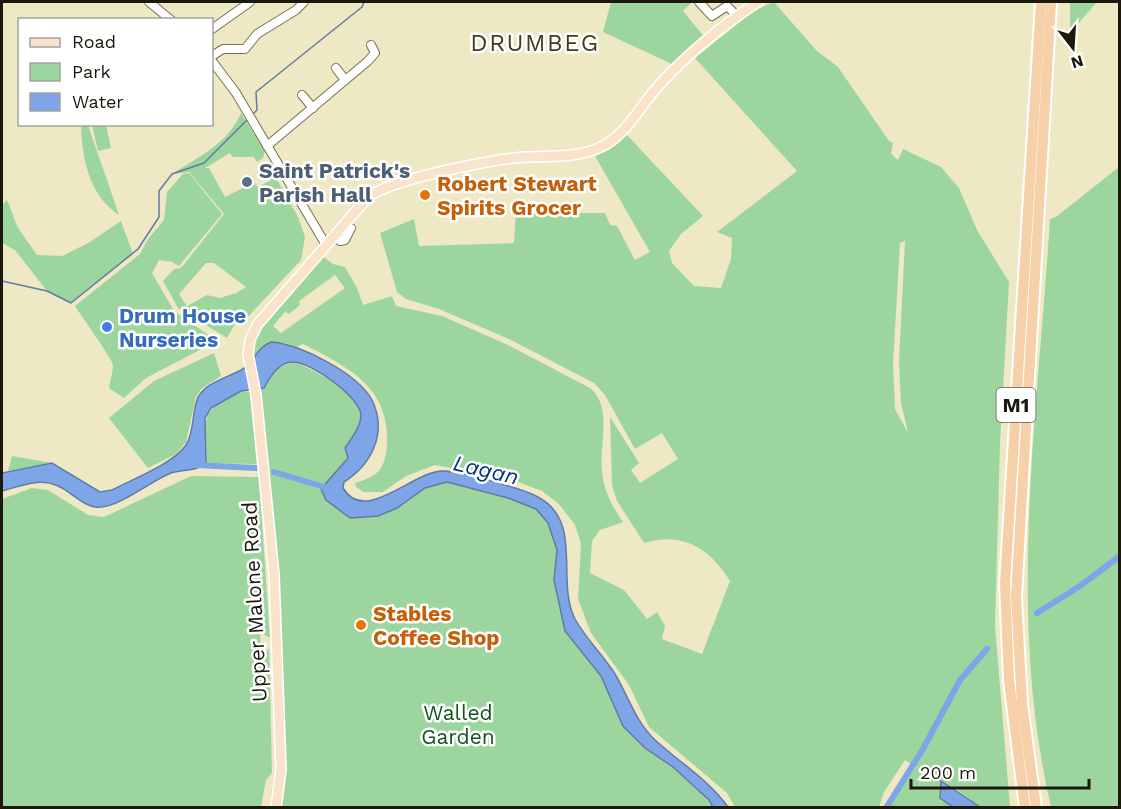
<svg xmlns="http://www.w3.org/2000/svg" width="1121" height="809" viewBox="0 0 1121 809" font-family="'Work Sans',sans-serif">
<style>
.green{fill:#9cd69e;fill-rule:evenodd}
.water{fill:#7ea5e7;stroke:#617ba5;stroke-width:1.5}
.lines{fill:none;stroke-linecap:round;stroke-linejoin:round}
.stream{stroke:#617ba5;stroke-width:1.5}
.canal{stroke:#7ea5e7;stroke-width:6}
.minor-casing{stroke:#767150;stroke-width:10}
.major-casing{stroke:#fff;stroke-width:12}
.highway-casing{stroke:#fff;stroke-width:14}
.minor{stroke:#fff;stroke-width:8}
.major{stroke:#f9e3cb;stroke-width:9}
.highway{stroke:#f5d0a8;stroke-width:10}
.service-dot{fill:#5c6f8a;stroke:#fff;stroke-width:2}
.food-dot{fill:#e8710a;stroke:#fff;stroke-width:2}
.shop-dot{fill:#3f7fe0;stroke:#fff;stroke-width:2}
.labels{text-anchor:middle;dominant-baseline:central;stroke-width:5;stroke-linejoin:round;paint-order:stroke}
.shield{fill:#fff;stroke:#605e55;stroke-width:1.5}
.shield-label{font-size:20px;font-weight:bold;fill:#1c190c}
.service-label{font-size:21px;font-weight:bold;fill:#4e5e75;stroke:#fff;text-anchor:start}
.food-label{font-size:21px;font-weight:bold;fill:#c56008;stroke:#fff;text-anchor:start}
.shop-label{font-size:21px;font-weight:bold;fill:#366cbe;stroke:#fff;text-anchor:start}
.street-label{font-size:21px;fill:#1c190c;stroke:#fff}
.park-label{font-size:21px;fill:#11531c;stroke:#fff}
.water-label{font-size:22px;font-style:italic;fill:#03317c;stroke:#fff}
.quarter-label{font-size:24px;letter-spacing:1.5px;fill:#423c1d;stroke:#fff}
</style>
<rect width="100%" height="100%" fill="#eee8c4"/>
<!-- green -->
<g class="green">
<path d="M611 2H692L683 11 705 38 674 65 603 32Z"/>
<path d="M774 2 816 50 838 67 889 141 893 143 891 154 898 160 903 149 941 167 959 188 977 230 1009 282 1000 443 995 626 1010 807H980L953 787 940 798 953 807H887L892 795 916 767 905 760 884 792 879 807H735L727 793 649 727 629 685 591 633 578 599 581 544 575 525 559 504 542 491 510 479 435 465 406 476 383 492H364L356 487 355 483C378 476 385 470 387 444 390 387 348 367 303 344L297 347 283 343 256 353 251 363 253 334 316 265 321 255 333 264 345 267 357 288 363 305 392 296 396 306 442 316 508 345 590 388C613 407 599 443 602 470 603 490 612 506 623 522L600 530 592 541 590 573 624 590 647 619 657 612 665 626 662 639 702 654 730 581C710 548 682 531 644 543L617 501 612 485 610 417 639 463 631 470 640 483 678 459 662 433 635 449 605 395 594 383 509 339 439 309 406 299 397 292 380 233 414 219 419 246 514 243 516 213H605L610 225 617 226 635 260 650 252 595 156 625 133 703 216 681 234 669 251 672 263 694 286 721 288 731 259 732 238 717 232 797 171 695 58 755 10ZM905 241 899 361 901 403 908 433 895 409 893 364 900 243ZM335 275 345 288 281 333 273 326 285 312 289 314 300 305 299 301Z"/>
<path d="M1070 2H1097L1070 33Z"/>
<path d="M241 113 265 151 263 158 257 162 254 157H233L230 153 205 168H209L225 197 245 187 246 189 256 184 257 187 270 181 263 166 270 167 298 217 305 237 301 260 244 321 235 324 227 338 178 308 163 281 174 269 181 268 224 214 189 172 172 174C199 156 227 145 241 113ZM206 263H214L246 287 236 293 220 298 207 295 187 306 179 294Z"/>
<path d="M81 125H88L119 215C89 196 82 158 81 125Z"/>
<path d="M92 125H106L111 148 98 151Z"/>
<path d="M1119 167V807H1051C1006 614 1038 414 1050 219L1056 217Z"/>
<path d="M189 173 222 214 179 266 172 262 159 260 152 273 174 311 217 341 146 378 124 398 109 388C110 381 113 372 113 365 113 360 80 314 75 306L140 254 148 239 164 220 167 192 183 174Z"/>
<path d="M7 200 18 228 37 255 62 256 90 242 121 221 133 254 71 303 47 291 15 250 2 243V205Z"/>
<path d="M214 353 221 376 201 389 196 397 186 442 176 454 148 468 109 418 154 381Z"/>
<path d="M294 362C312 369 366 395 360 419 358 429 350 439 345 448L348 458 321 489 350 518 378 516 397 508 425 488 447 482 508 498 536 509 548 523 557 550 554 580 565 631 601 676 623 726 645 748 673 767 709 800 713 807H280L285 769 262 461 260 390C274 383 267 369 294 362Z"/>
<path d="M241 391 250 392 257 464 206 463C209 420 193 413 241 391Z"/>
<path d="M12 456 52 463 8 471Z"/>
<path d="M191 476 259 477 270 638 260 632 262 661 269 647 272 773 266 780 261 807H2V499L32 488 48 490 88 515 104 517Z"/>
</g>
<!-- water -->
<g class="water">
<path d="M271 342C299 343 358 374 372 400 388 433 371 465 344 482L343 488C365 526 415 469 444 471 462 472 520 488 536 496 585 520 555 580 575 619 586 639 603 655 615 674 628 696 636 722 655 740 679 762 709 780 728 807H713L709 800 673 767 645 748 623 726 601 676 565 631 554 580 557 550 548 523 536 509 508 498 447 482 425 488 397 508 378 516 350 518 326 500 321 489 348 458 345 448C351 439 361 426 361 415 360 397 312 363 294 362 279 361 270 377 264 388L241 391 211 408 205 418 206 463C196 472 184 469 171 473 150 481 117 510 95 507 86 506 79 499 71 494 46 474 29 484 2 491V473L52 463 100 492 112 490C133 479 173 464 186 445 194 433 192 414 197 400 203 383 227 378 241 370 254 363 256 348 271 342Z"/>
<path d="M941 781 980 807H953L940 798Z"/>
</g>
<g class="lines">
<!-- stream -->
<g class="stream">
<path d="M252 115 257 110 256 92 362 7 364 2"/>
<path d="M2 281 47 291 71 303 138 249 159 217V191L172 174 204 163 247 120"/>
</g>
<!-- canal -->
<g class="canal">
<path d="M195 465 257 468"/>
<path d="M274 472 331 489"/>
<path d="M1037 613 1080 586 1120 556"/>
<path d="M886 808 923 749 960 680 987 649"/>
</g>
<!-- minor casing -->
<g class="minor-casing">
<g id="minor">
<path d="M149 2 171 20"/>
<path d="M699 2 712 16 727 6 737 16"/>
<path d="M212 29 250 2"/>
<path d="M212 56 223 49H245L257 34 296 10 304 2"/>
<path d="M212 61 236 93 326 245"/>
<path d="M336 68 345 80"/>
<path d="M302 95 313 108"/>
<path d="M267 146 368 61 375 53 371 45"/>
<path d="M333 236 340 241 345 240 351 228"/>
</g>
</g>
<!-- major casing -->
<g class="major-casing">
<path id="major" d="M276 808 281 769 274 575 256 395 248 354 250 340 257 325 369 196C397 178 490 160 524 157 549 156 579 158 601 147 627 135 641 104 660 84 688 54 724 24 758 2"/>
</g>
<!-- highway casing -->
<g class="highway-casing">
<g id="highway">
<path d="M1025 808 1009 680 1005 584 1041 2"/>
<path d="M1036 808 1022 704 1016 597 1051 2"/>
</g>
</g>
<!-- minor -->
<use href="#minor" class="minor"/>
<!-- major -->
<use href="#major" class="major"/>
<!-- highway -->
<use href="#highway" class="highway"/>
</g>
<!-- markers -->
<circle class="service-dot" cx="247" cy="182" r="6"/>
<g class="food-dot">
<circle cx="425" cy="195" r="6"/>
<circle cx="361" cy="625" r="6"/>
</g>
<circle class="shop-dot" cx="107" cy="327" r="6"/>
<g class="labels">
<!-- shield labels -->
<rect class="shield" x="996.5" y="388" width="39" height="34" rx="4.5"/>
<g class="shield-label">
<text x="1016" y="405">M1</text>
</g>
<!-- service labels -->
<g class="service-label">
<text x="259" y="170">Saint Patrick's<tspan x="259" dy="24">Parish Hall</tspan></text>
</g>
<!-- food labels -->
<g class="food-label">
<text x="437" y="183">Robert Stewart<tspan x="437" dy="24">Spirits Grocer</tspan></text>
<text x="373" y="613">Stables<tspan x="373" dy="24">Coffee Shop</tspan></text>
</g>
<!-- shop labels -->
<g class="shop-label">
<text x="119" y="315">Drum House<tspan x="119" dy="24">Nurseries</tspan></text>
</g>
<!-- street labels -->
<g class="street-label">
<text transform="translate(254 602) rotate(-93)">Upper Malone Road</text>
</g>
<!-- park labels -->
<g class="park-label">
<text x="458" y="712">Walled<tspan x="458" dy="24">Garden</tspan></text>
</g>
<!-- water labels -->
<g class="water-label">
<text transform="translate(486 470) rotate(13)">Lagan</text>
</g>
<!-- quarter labels -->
<g class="quarter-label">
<text x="535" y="43">DRUMBEG</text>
</g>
</g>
<!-- border -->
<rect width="1121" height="809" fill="none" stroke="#1c190c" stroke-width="6"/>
<!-- legend -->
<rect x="18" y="18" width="195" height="108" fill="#ffffff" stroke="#a4a39e" stroke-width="1.5"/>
<rect x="30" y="38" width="30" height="9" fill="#f9e3cb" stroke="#a4a39e" stroke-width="1.5"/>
<text x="72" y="48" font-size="18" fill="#1c190c">Road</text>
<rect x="30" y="63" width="30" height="18" fill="#9cd69e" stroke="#a4a39e" stroke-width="1.5"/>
<text x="72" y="78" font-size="18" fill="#1c190c">Park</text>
<rect x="30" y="93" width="30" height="18" fill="#7ea5e7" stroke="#a4a39e" stroke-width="1.5"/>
<text x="72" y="108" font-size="18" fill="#1c190c">Water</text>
<!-- north arrow -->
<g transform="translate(1073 48) rotate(163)" stroke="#ffffff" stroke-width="4.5" paint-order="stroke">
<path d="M0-4.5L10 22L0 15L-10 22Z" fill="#1c190c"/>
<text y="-9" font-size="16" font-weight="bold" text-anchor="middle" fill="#1c190c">N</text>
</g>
<!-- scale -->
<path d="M911 779v9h178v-9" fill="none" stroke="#1c190c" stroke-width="3"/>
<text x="920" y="779" font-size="18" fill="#1c190c" stroke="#ffffff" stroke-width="4.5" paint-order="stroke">200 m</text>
</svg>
